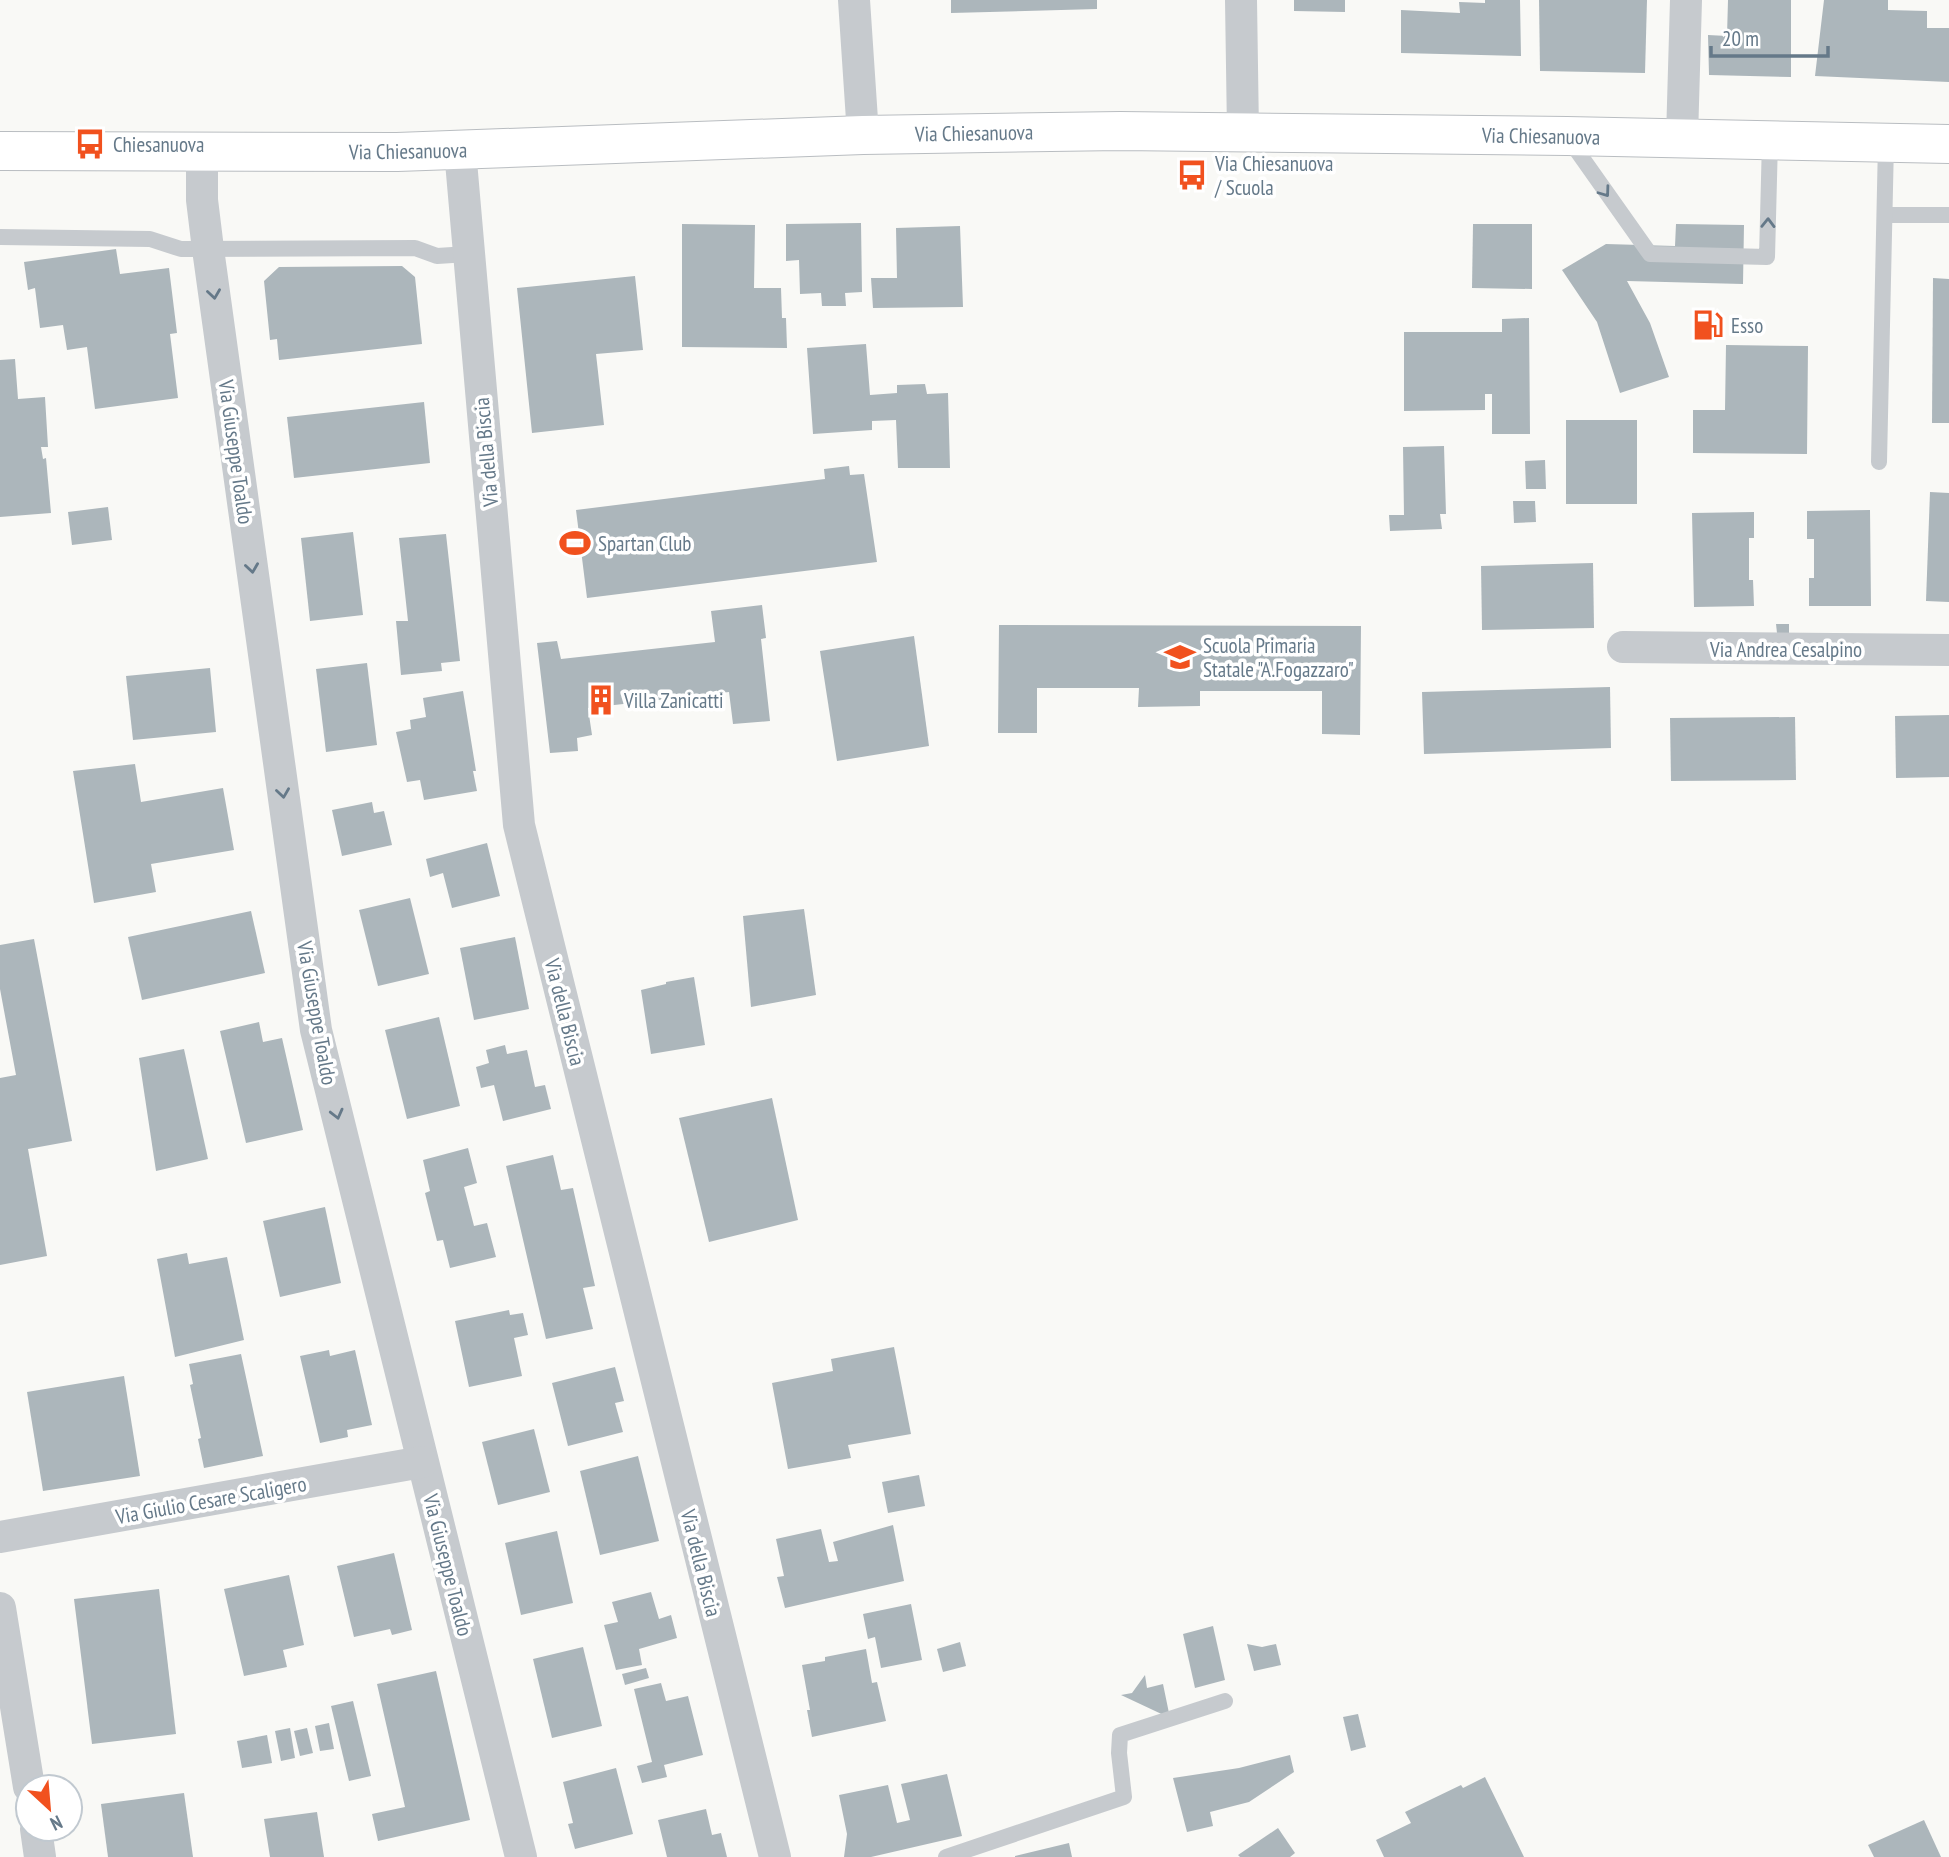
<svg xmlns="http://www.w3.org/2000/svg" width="1949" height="1857" viewBox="0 0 1949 1857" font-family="'PT Sans Narrow',sans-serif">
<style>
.building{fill:#acb6bb}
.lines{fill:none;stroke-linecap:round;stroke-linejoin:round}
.primary-casing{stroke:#b9bdc1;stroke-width:40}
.lane{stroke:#c6cace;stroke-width:16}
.street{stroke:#c6cace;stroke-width:32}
.primary{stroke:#fff;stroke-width:38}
.oneway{stroke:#657989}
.labels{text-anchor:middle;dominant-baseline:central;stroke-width:7;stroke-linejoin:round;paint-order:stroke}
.street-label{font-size:21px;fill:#657989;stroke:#fff}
.poi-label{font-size:21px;fill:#657989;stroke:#fff;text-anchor:start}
</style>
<rect width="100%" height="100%" fill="#f9f9f6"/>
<!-- building -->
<g class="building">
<path d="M951 0H1097V9L951 13Z"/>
<path d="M1294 0H1345V12L1294 11Z"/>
<path d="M1485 0H1520L1521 56 1401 53V10L1460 13 1459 2 1485 3Z"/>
<path d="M1539 0H1647L1645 73 1540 71Z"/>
<path d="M1728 0H1791V77L1709 75 1708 35 1727 36Z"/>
<path d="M1824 0H1888V10L1927 11V28H1949V82L1815 76Z"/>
<path d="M861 223 862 292 845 293 846 306H822L821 293 800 294 799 260 786 261V224Z"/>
<path d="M682 224 755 225 754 288H781L782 318H786L787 348 682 347Z"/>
<path d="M1473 224H1532V289L1472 288Z"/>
<path d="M1676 224 1744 225 1743 284 1627 281 1650 323 1669 377 1620 393 1597 322 1562 270 1606 244 1675 246Z"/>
<path d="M960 226 963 307 873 308 871 278H897L896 228Z"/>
<path d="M116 249 120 274 169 268 177 333 170 334 178 398 95 409 87 347 67 350 63 325 40 328 35 288 28 290 24 262Z"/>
<path d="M402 266 415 277 422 344 279 360 277 339 270 340 264 281 279 267Z"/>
<path d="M635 276 643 350 596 354 604 425 532 433 517 288Z"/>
<path d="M1933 278 1949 279V423H1932Z"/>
<path d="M1529 318 1530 434H1492V394H1485V410L1404 411V332H1502V319Z"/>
<path d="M866 344 870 395 897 393V385L925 384 927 394 948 393 950 468H898L896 420 872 421V430L813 434 807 348Z"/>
<path d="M1726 345 1808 346 1807 454 1693 453V410H1725Z"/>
<path d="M15 359 18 399 45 397 48 447H41L43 459 46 458 51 513 0 517V360Z"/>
<path d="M424 402 430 463 294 478 287 417Z"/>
<rect x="1566" y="420" width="71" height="84"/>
<path d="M1444 446 1446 514H1440L1442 529 1390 531 1389 515H1404L1403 447Z"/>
<path d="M1545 460 1546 489H1526L1525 461Z"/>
<path d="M849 466 850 475 864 474 877 562 587 598 576 510 825 479 824 469Z"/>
<path d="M1930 492 1949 493V602L1926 601Z"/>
<path d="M1513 501H1535L1536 522 1514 523Z"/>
<path d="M108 507 112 540 72 545 68 512Z"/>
<path d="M1870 510 1871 606H1809V578H1814V539H1807V511Z"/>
<path d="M1754 512V538H1749V580H1753L1754 606 1694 607 1692 513Z"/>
<path d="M353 532 363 615 310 621 301 538Z"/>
<path d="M446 534 460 661 441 663 442 671 401 675 396 621H408L399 538Z"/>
<path d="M1593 563 1594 628 1482 630 1481 566Z"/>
<path d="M762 605 766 638 761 639 770 721 733 724 729 692 588 708 592 735 577 738 578 751 550 753 537 643 557 641 561 659 715 642 711 611Z"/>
<path d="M1776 624H1789V633H1777Z"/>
<path d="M999 625 1361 626 1360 735 1322 734V691H1200V706L1138 707 1139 688H1037V733H998Z"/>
<path d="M914 636 929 746 837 761 820 651Z"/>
<path d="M367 663 377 745 326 752 316 669Z"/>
<path d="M210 668 216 732 133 740 126 676Z"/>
<path d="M1610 687 1611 748 1424 754 1422 692Z"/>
<path d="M463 691 476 771H473L477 791 424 800 420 780 407 782 396 732 411 729 410 720 426 717 423 698Z"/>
<path d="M1949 715V777L1896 778 1895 716Z"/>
<path d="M1795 717 1796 780 1671 781 1670 718Z"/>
<path d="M135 764 141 802 223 788 234 850 151 864 156 892 94 903 73 771Z"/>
<path d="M372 802 374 813 384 811 392 845 342 856 332 810Z"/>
<path d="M487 843 500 896 452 908 443 873 430 877 426 859Z"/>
<path d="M410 898 429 974 378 986 359 910Z"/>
<path d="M804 909 816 995 751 1007 743 916Z"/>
<path d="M251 911 265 973 142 1000 128 937Z"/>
<path d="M515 937 529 1009 474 1020 460 948Z"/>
<path d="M34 939 72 1141 28 1149 47 1256 0 1265V1078L16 1075 0 989V945Z"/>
<path d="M694 977 705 1045 651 1054 641 990 666 984V982Z"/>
<path d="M439 1017 460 1106 407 1119 385 1030Z"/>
<path d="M259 1022 263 1042 282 1038 303 1130 246 1143 220 1031Z"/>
<path d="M505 1045 507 1054 527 1050 535 1087 545 1085 551 1109 503 1121 494 1085 481 1088 476 1067 489 1063 486 1050Z"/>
<path d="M184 1049 208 1159 156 1171 139 1058Z"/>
<path d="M772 1098 798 1220 709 1242 679 1118Z"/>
<path d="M468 1148 477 1183 464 1187 474 1226 487 1223 496 1257 450 1268 443 1240 437 1241 425 1193 430 1191 423 1160Z"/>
<path d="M553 1155 561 1190 573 1188 595 1286 583 1288 593 1329 546 1339 506 1166Z"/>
<path d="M325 1207 341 1283 280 1297 263 1221Z"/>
<path d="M187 1253 189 1264 227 1257 244 1340 175 1357 157 1259Z"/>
<path d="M509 1310 510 1315 523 1313 528 1335 514 1338 522 1376 469 1387 455 1321Z"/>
<path d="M894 1347 911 1434 848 1445 851 1458 788 1469 772 1383 833 1371 831 1359Z"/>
<path d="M329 1350 330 1356 355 1350 372 1425 347 1430 348 1437 320 1443 300 1356Z"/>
<path d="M241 1354 263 1456 204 1468 198 1439 201 1438 190 1385 193 1384 189 1364Z"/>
<path d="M615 1367 624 1401 615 1403 623 1432 568 1446 552 1383Z"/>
<path d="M124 1376 140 1476 43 1491 27 1392Z"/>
<path d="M534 1429 550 1492 498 1505 482 1442Z"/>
<path d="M638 1456 659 1541 600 1555 580 1471Z"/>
<path d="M919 1475 925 1506 888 1513 882 1482Z"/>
<path d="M893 1525 904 1581 785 1608 777 1577 784 1576 776 1539 821 1529 829 1562 838 1561 833 1542Z"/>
<path d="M557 1531 573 1603 521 1615 505 1543Z"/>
<path d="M394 1553 412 1630 392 1635 390 1629 354 1637 337 1566Z"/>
<path d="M289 1575 304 1645 283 1650 287 1667 244 1676 224 1589Z"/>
<path d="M159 1589 176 1734 92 1744 74 1599Z"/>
<path d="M651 1592 659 1619 671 1615 677 1638 639 1649 642 1665 616 1670 604 1625 618 1622 612 1602Z"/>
<path d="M911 1604 922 1660 881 1668 875 1637 868 1639 863 1614Z"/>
<path d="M1213 1626 1225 1680 1195 1688 1183 1634Z"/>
<path d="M960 1642 966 1666 943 1672 937 1649Z"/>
<path d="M1247 1644 1262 1647 1276 1644 1281 1665 1254 1671Z"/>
<path d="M583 1647 602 1726 552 1738 533 1659Z"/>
<path d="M866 1649 872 1683 877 1682 886 1721 812 1737 807 1710H810L802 1665 825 1661V1657Z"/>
<path d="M646 1668 649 1678 625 1685 622 1674Z"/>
<path d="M436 1671 470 1820 378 1841 372 1814 405 1807 377 1684Z"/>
<path d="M1145 1675 1147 1688 1163 1684 1170 1718 1121 1695 1132 1693Z"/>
<path d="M661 1683 666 1701 688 1696 703 1755 664 1765 667 1777 642 1783 637 1766 652 1762 634 1689Z"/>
<path d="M353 1701 371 1776 349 1781 331 1706Z"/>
<path d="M1358 1714 1366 1747 1351 1751 1343 1717Z"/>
<path d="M329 1723 334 1749 320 1751 315 1726Z"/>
<path d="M290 1728 295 1758 281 1761 275 1731Z"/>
<path d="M307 1728 313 1753 300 1756 294 1731Z"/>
<path d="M267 1735 272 1763 242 1768 237 1741Z"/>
<path d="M1290 1755 1294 1772 1249 1802 1210 1812 1213 1826 1187 1832 1173 1778 1239 1768Z"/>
<path d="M616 1768 633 1834 575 1849 568 1824 573 1823 563 1782Z"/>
<path d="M947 1774 962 1836 871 1857H844L847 1834 839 1795 888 1785 897 1823 910 1820 901 1784Z"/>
<path d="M1485 1777 1524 1857H1384L1376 1840 1411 1823 1405 1812 1461 1785 1463 1788Z"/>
<path d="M184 1793 193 1857H108L101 1804Z"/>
<path d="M706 1809 712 1835 721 1833 727 1857H667L658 1820Z"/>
<path d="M317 1812 324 1857H270L264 1819Z"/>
<path d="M1924 1820 1941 1857H1874L1868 1845Z"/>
<path d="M1278 1828 1295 1853 1290 1857H1240L1238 1855Z"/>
<path d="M1069 1843 1072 1857H1015V1856Z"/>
</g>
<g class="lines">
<!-- primary casing -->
<g class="primary-casing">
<path id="primary" d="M0 151 397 152 863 135 1120 131 1567 136 1949 144"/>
</g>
<!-- lane -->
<g class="lane">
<path d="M1568 138 1650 254 1767 257 1770 140"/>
<path d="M1885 215H1949"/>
<path d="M0 237 150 239 181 249 415 248 437 256 468 254"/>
<path d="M1879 462 1886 143"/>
<path d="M946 1857 1124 1797 1119 1753 1120 1735 1225 1701"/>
</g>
<!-- street -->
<g class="street">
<path d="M854 0 863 135"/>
<path d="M1241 0 1243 132"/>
<path d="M1682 138 1686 0"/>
<path d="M460 150 519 825 775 1857"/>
<path d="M202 153V200L208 249 316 1030 521 1857"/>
<path d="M1623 647 1949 650"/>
<path d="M0 1537 422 1462"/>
<path d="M0 1608 29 1787"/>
<path d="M36 1829 40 1857"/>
</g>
<!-- primary -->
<use href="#primary" class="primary"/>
</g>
<!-- one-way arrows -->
<defs><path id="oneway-chevron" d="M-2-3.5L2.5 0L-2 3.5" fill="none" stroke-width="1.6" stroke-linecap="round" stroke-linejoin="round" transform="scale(1.75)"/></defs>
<g class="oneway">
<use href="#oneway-chevron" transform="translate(1605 192) rotate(54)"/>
<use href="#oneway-chevron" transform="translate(1768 223) rotate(-89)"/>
<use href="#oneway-chevron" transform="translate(214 294) rotate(82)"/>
<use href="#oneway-chevron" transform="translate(252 568) rotate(82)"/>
<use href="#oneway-chevron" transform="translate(283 793) rotate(82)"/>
<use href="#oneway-chevron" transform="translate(337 1114) rotate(76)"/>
</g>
<!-- icons -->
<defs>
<g id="bus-bare" transform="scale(2.415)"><path d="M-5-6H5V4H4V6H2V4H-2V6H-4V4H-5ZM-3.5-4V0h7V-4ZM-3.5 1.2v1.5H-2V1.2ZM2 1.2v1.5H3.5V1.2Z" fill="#f1511e" stroke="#fff" stroke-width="2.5" paint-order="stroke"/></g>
<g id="fuel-bare" transform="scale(2.415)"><path d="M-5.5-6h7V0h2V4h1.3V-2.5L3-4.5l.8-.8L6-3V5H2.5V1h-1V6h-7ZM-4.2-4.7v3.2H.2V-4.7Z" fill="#f1511e" stroke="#fff" stroke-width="2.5" paint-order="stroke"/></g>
<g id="stadium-bare" transform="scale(2.415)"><path d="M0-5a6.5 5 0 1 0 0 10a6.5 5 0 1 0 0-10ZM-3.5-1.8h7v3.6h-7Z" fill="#f1511e" stroke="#fff" stroke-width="2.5" paint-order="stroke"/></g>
<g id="school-bare" transform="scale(2.415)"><path d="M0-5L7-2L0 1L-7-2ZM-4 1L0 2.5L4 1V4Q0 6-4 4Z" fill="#f1511e" stroke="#fff" stroke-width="2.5" paint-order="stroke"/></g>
<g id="building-bare" transform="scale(2.415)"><path d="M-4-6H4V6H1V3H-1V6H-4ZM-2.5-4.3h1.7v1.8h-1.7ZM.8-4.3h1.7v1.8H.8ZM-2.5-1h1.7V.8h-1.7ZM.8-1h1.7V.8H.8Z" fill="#f1511e" stroke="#fff" stroke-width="2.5" paint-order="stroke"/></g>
</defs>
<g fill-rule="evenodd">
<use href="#bus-bare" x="90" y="144"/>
<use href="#bus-bare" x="1192" y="175"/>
<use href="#fuel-bare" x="1708" y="325"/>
<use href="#stadium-bare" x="575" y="543"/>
<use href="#school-bare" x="1180" y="657"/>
<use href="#building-bare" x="601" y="700"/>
</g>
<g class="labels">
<!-- street labels -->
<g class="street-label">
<text transform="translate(974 133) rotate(-1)">Via Chiesanuova</text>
<text transform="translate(1541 136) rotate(1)">Via Chiesanuova</text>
<text transform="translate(408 151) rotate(-1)">Via Chiesanuova</text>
<text transform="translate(236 452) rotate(82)">Via Giuseppe Toaldo</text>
<text transform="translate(486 452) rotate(-95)">Via della Biscia</text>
<text x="1786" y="649">Via Andrea Cesalpino</text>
<text transform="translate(565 1012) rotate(76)">Via della Biscia</text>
<text transform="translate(317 1013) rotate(80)">Via Giuseppe Toaldo</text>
<text transform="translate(211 1500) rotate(-10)">Via Giulio Cesare Scaligero</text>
<text transform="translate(701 1563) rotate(76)">Via della Biscia</text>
<text transform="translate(448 1565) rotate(76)">Via Giuseppe Toaldo</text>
</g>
<!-- poi labels -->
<g class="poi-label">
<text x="113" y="144">Chiesanuova</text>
<text x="1215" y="163">Via Chiesanuova<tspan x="1215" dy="24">/ Scuola</tspan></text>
<text x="1731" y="325">Esso</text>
<text x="598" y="543">Spartan Club</text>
<text x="1203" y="645">Scuola Primaria<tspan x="1203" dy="24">Statale "A.Fogazzaro"</tspan></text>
<text x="624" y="700">Villa Zanicatti</text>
</g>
</g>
<!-- north arrow -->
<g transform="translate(49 1808) rotate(154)"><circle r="33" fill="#ffffff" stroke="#c1c9d0" stroke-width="2"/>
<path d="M0-5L12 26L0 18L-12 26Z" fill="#f1511e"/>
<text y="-10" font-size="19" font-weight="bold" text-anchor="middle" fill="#657989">N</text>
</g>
<!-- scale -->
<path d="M1711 46v10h117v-10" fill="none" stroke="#657989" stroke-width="3.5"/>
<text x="1722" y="46" font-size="21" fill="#657989" stroke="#ffffff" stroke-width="5" paint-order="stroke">20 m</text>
</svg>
